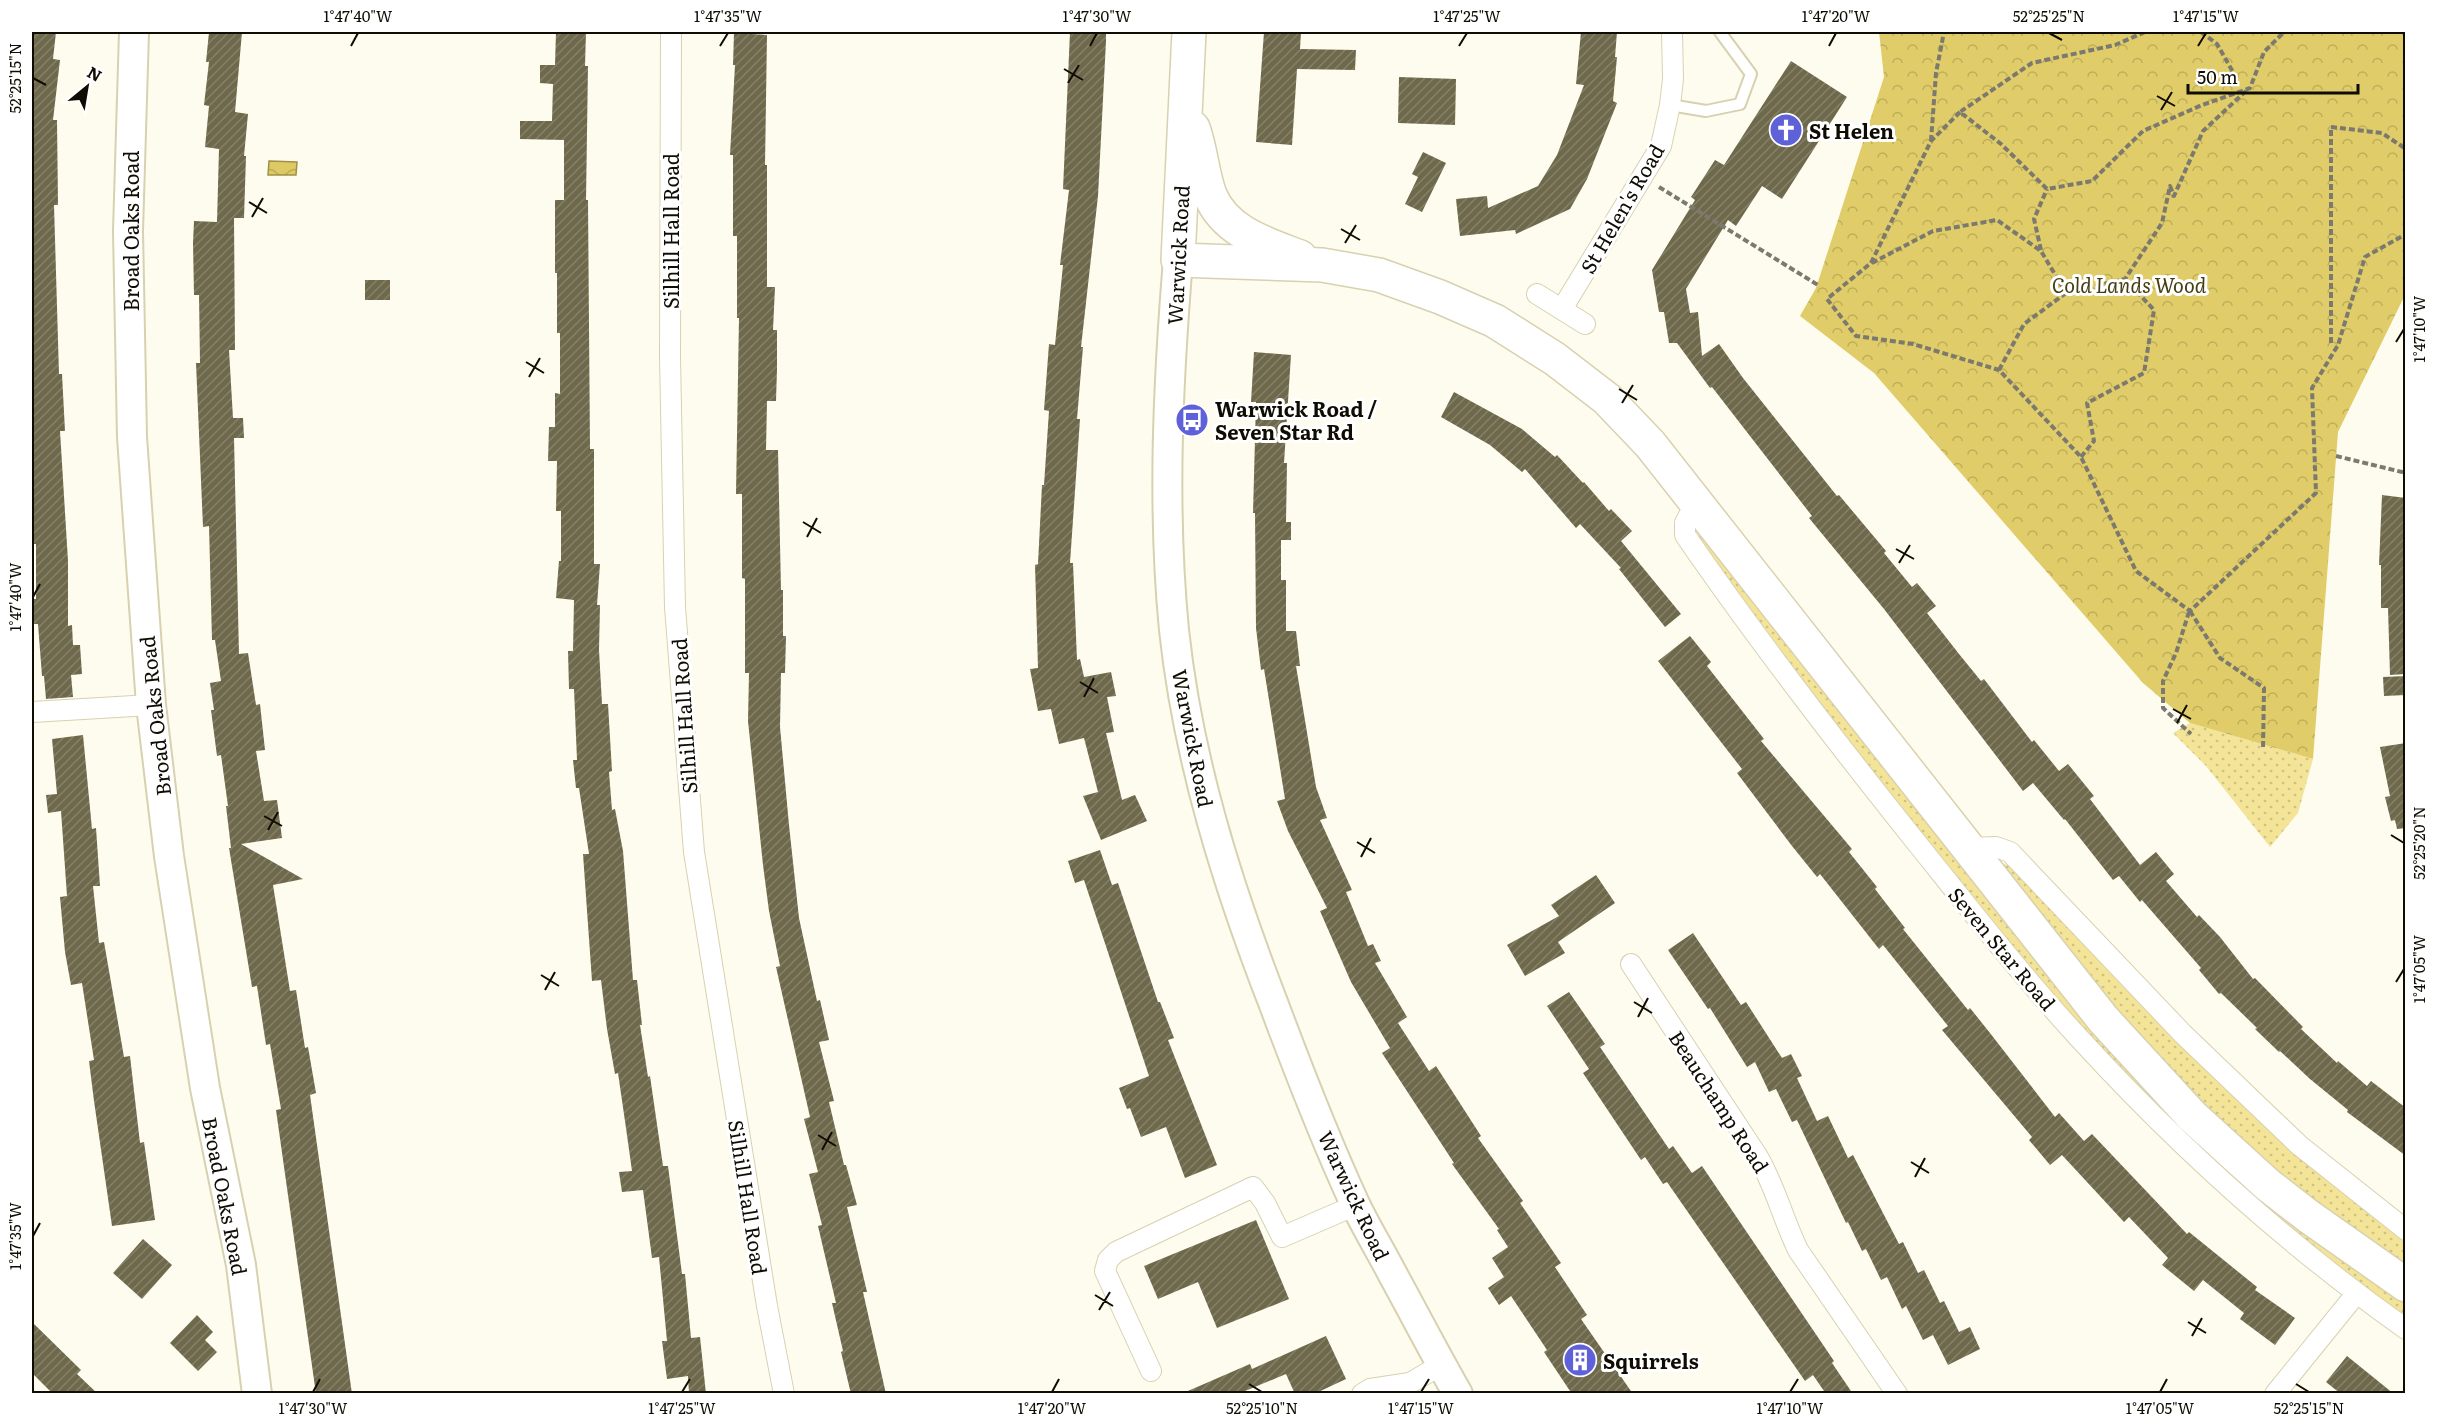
<svg xmlns="http://www.w3.org/2000/svg" width="2437" height="1425" viewBox="0 0 2437 1425" font-family="Literata,serif">
<style>
.grass{fill:url(#grass-dots)}
.forest{fill:url(#forest-crowns)}
.water{fill:url(#water-waves);stroke:#9f9148;stroke-width:1.5}
.building{fill:url(#building-hatch)}
.lines{fill:none;stroke-linecap:round;stroke-linejoin:round}
.lane-casing{stroke:#d8d1b0;stroke-width:14}
.street-casing{stroke:#d8d1b0;stroke-width:22}
.secondary-casing{stroke:#d8d1b0;stroke-width:32}
.highway-casing{stroke:#d8d1b0;stroke-width:36}
.path{stroke:#7c796e;stroke-width:4;stroke-dasharray:6 3;stroke-linecap:butt}
.lane{stroke:#fff;stroke-width:10}
.street{stroke:#fff;stroke-width:20}
.secondary{stroke:#fff;stroke-width:28}
.highway{stroke:#fff;stroke-width:33}
.ticks{fill:none;stroke:#0f0c03;stroke-width:2}
.labels{text-anchor:middle;dominant-baseline:central;stroke-width:6;stroke-linejoin:round;paint-order:stroke}
.poi-label{font-size:20px;font-weight:bold;fill:#0f0c03;stroke:#fff;text-anchor:start}
.street-label{font-size:20px;fill:#0f0c03;stroke:#fff}
.park-label{font-size:20px;font-style:italic;fill:#463e13;stroke:#fff}
.neatline{fill:none;stroke:#0f0c03;stroke-width:2}
.ticks-label{font-size:15px;text-anchor:middle;fill:#0f0c03}
</style>
<defs>
<pattern id="grass-dots" width="8" height="8" patternUnits="userSpaceOnUse" patternTransform="scale(1.5)"><rect width="8" height="8" fill="#f3e498"/><path d="M2 2h.1M6 6h.1" fill="none" stroke="#cfc281" stroke-width="1.8" stroke-linecap="round"/></pattern>
<pattern id="forest-crowns" width="20" height="18" patternUnits="userSpaceOnUse" patternTransform="scale(1.5)"><rect width="20" height="18" fill="#e0cc68"/><path d="M2 6a3 3 0 1 1 6 0M12 15a3 3 0 1 1 6 0" fill="none" stroke="#bfae59"/></pattern>
<pattern id="water-waves" width="16" height="10" patternUnits="userSpaceOnUse" patternTransform="scale(1.5)"><rect width="16" height="10" fill="#ddca65"/><path d="M0 5q4-4 8 0t8 0" fill="none" stroke="#bcac56"/></pattern>
<pattern id="building-hatch" width="6" height="6" patternUnits="userSpaceOnUse" patternTransform="scale(1.5)"><rect width="6" height="6" fill="#6e694b"/><path d="M-1 1l2-2M0 6l6-6M5 7l2-2" fill="none" stroke="#84806a"/></pattern>
</defs>
<rect width="100%" height="100%" fill="#fefcee"/>
<!-- grass -->
<g class="grass">
<path d="M1702 532 2049 972 2350 1264 2405 1302V1319L2345 1275 2188 1142 2099 1050 1946 867 1745 609 1698 538Z"/>
<path d="M2190 723 2313 759 2298 813 2270 847 2206 766 2173 733Z"/>
<path d="M2003 864 2015 866 2345 1193 2405 1240V1270L2250 1151 2190 1093 2108 1006 2000 868Z"/>
</g>
<!-- forest -->
<path class="forest" d="M1879 32H2405V295L2338 432 2313 759 2190 723 2143 683 1874 373 1800 316 1816 288 1884 77Z"/>
<!-- water -->
<path class="water" d="M269 161 297 162 296 175H268Z"/>
<!-- building -->
<g class="building">
<path d="M32 32H56L53 59 60 60 53 120H57L58 205H54L59 374H62L65 431H60L68 561V626L72 625 73 645H80L82 674 71 675 73 697 46 699 44 676H42L38 624H32V599H36V544H33L32 524Z"/>
<path d="M209 32H242L235 112 248 114 244 156H246L244 218H234L235 350H229L233 418H243L244 438H234L239 654 248 653 256 705 260 704 265 750 256 751 264 801 277 800 282 838 241 844 303 879 273 885 290 991 296 990 305 1048 308 1047 316 1093 310 1095 352 1394H316L276 1110 281 1109 270 1044 266 1045 257 986 252 987 229 848H231L226 806H228L221 755 217 756 211 710H214L210 683 221 681 215 640H212L209 526 203 527 196 363H200L199 295H194L193 243 194 221 217 222 219 149 205 147 209 106 204 105 209 62H206Z"/>
<path d="M556 32H586L585 66H588L586 200H588L590 449H594V564H600L597 605H600L599 650 602 704H608L612 771 609 772 612 810 615 809 623 851 633 980H637L642 1025H640L648 1077 650 1076 663 1166H668L682 1274H685L691 1338 700 1337 706 1394H689L688 1376 667 1379 662 1341H667L659 1257 652 1258 643 1190 622 1192 619 1172 632 1171 626 1128 618 1073 615 1074 607 1029 601 980 592 981 583 854H589L579 788H576L573 760H577L574 689H569L568 651H573L574 600 556 598 559 561H561V511H556L557 461H548L549 427H555V393L560 394V333H557V273H555V200H564V140L520 139V121H552L553 84 540 83V65H555Z"/>
<path d="M1070 32H1106V41L1098 196 1081 347H1083L1077 419H1080L1070 563H1073L1077 660 1080 659 1084 677 1111 672 1116 696 1107 697 1114 732 1106 733 1122 800 1135 795 1147 821 1101 840 1083 796 1098 792 1084 738 1059 744 1051 709 1038 711 1030 669 1038 668 1035 565 1038 564 1042 485H1044L1049 411 1044 410 1049 344 1055 345 1063 265H1060L1069 190 1063 189Z"/>
<path d="M1264 32H1301L1300 49 1356 50 1355 70 1297 69 1292 145 1256 142Z"/>
<path d="M1581 32H1617L1615 57H1617L1613 101 1617 103 1587 179 1570 209 1516 234 1515 230 1460 236 1456 199 1487 196 1488 208 1538 186 1557 155 1584 85 1576 84Z"/>
<path d="M734 33 767 35 765 165H767V287H775L773 330H777V369L776 401H767L766 450H778L781 590H783V636H786L785 673H781L780 727 789 825 799 918 817 1001 820 1000 829 1040 819 1042 834 1101 829 1102 844 1165H846L857 1205 847 1207 867 1292H863L886 1394H851L841 1352 843 1351 832 1303H836L818 1226 822 1225 809 1174 818 1172 804 1119 810 1117 776 967 780 966 769 911 763 865 748 721 749 673H745V579L742 578V494H736L739 318H737V236H733V155H730L735 65H733Z"/>
<path d="M1791 61 1847 97 1782 199 1762 186 1736 226 1728 220 1686 289 1690 313 1698 312 1702 356 1719 344 1743 378 1837 496 1839 495 1886 551 1884 553 1912 587 1917 583 1936 606 1927 613 1959 654 1981 681 1984 679 2032 742 2034 740 2059 771 2068 764 2094 796 2090 799 2140 865 2156 852 2174 874 2166 881 2197 917 2199 915 2220 937 2253 979 2255 978 2303 1027 2301 1029 2337 1063 2338 1061 2367 1086 2371 1081 2406 1108V1156L2347 1112 2348 1110 2310 1079 2280 1051 2279 1052 2255 1029 2257 1028 2221 993 2219 994 2199 970 2201 968 2142 900 2140 902 2119 876 2113 880 2065 819 2064 820 2033 783 2023 791 1884 609 1809 518 1812 516 1712 387 1710 388 1677 343H1669L1664 312H1659L1652 270 1695 200 1691 197 1715 160 1724 165Z"/>
<path d="M1399 77 1456 79 1455 125 1398 123Z"/>
<path d="M1423 152 1446 163 1422 212 1405 204 1418 177 1412 174Z"/>
<rect x="365" y="280" width="25" height="20"/>
<path d="M1254 352 1291 355 1284 463H1287L1286 522H1291V540H1281V580H1286V631H1296L1300 666H1296L1316 787 1327 818 1320 820 1352 890 1346 892 1368 946 1373 944 1381 961 1375 963 1407 1017 1398 1023 1429 1071 1436 1066 1481 1136 1478 1138 1523 1201 1520 1203 1561 1263 1555 1267 1587 1315 1581 1319 1633 1394H1572L1544 1352 1547 1350 1511 1296 1499 1305 1488 1288 1504 1277 1492 1258 1508 1247 1497 1230 1499 1229 1452 1164 1454 1163 1382 1053 1390 1048 1351 982 1320 911 1327 908 1288 831 1277 801 1285 799 1264 669 1261 670 1256 628 1255 513H1253L1256 402H1251Z"/>
<path d="M1454 392 1522 429 1555 457 1557 455 1583 483 1584 482 1609 511 1611 509 1632 531 1621 541 1681 614 1665 627 1619 569 1621 568 1580 524 1576 528 1525 469 1522 472 1490 445 1441 417Z"/>
<path d="M2382 495 2406 498V674L2390 675 2388 608H2381V565H2379Z"/>
<path d="M1690 636 1711 662 1707 666 1764 739 1761 741 1852 849 1849 852 1877 887 1875 889 1905 928 1903 929 1968 1010 1970 1008 1990 1033 2055 1117 2059 1113 2084 1141 2092 1134 2187 1234 2189 1232 2257 1287 2255 1290 2295 1318 2275 1345 2240 1319 2244 1313 2203 1280 2194 1291 2162 1265 2168 1258 2129 1217 2124 1222 2062 1155 2050 1165 2029 1140 2032 1137 1942 1030 1948 1026 1883 945 1879 949 1820 874 1817 877 1792 846 1737 773 1742 769 1658 661Z"/>
<path d="M2406 676V695L2384 696 2383 677Z"/>
<path d="M83 735 92 829 96 828 100 886H93L99 943 104 942 124 1057 130 1056 140 1143 144 1142 155 1220 112 1226 94 1101 89 1061 94 1060 82 983 71 985 65 952 60 897 67 896 61 811 48 813 46 795 57 794 52 739Z"/>
<path d="M2406 743V828L2397 829 2395 820 2391 821 2385 797 2390 796 2380 747Z"/>
<path d="M1100 850 1112 885 1118 883 1158 1002H1160L1174 1038 1168 1040 1217 1165 1185 1178 1166 1127 1141 1137 1130 1108 1127 1109 1119 1088 1149 1076 1084 880 1075 883 1068 861Z"/>
<path d="M1596 875 1615 903 1558 942 1565 953 1525 976 1507 945 1559 916 1551 905Z"/>
<path d="M1693 933 1741 1005 1746 1002 1782 1058 1791 1054 1802 1076 1797 1078 1817 1121 1828 1116 1848 1158 1853 1155 1899 1244 1903 1242 1918 1273 1924 1270 1940 1303 1944 1301 1959 1332 1970 1327 1980 1349 1948 1365 1933 1335 1923 1340 1906 1306 1902 1309 1887 1277 1881 1280 1866 1249 1862 1251 1848 1222 1846 1223 1797 1120 1792 1122 1776 1089 1769 1092 1755 1062 1747 1067 1710 1008 1708 1009 1668 950Z"/>
<path d="M1569 992 1605 1044 1600 1047 1669 1149 1673 1146 1692 1173 1702 1166 1834 1361 1832 1363 1853 1394H1826L1813 1375 1805 1381 1667 1182 1663 1184 1645 1157 1641 1160 1583 1073 1589 1069 1547 1006Z"/>
<path d="M1256 1220 1289 1299 1217 1328 1198 1282 1158 1299 1144 1266Z"/>
<path d="M143 1239 172 1265 142 1299 113 1273Z"/>
<path d="M197 1315 213 1332 205 1340 217 1352 198 1371 170 1343Z"/>
<path d="M32 1322 81 1370 77 1374 98 1394H53L32 1373Z"/>
<path d="M1326 1336 1346 1379 1314 1394H1295L1286 1374 1238 1394H1181L1250 1364 1252 1369Z"/>
<path d="M2347 1356 2394 1394H2341L2326 1382Z"/>
</g>
<g class="lines">
<!-- lane casing -->
<g class="lane-casing">
<path id="lane" d="M1670 105 1706 111 1740 104 1751 74 1720 32"/>
</g>
<!-- street casing -->
<g class="street-casing">
<g id="street">
<path d="M671 32 670 358 675 607 694 852 767 1306 784 1394"/>
<path d="M1537 294 1585 324"/>
<path d="M1562 309 1661 146 1670 105 1673 79 1672 32"/>
<path d="M1696 502 1685 523V535C1758 641 1836 742 1916 842 1969 908 2022 976 2079 1038 2177 1145 2287 1245 2406 1329"/>
<path d="M32 712 151 705"/>
<path d="M1968 848 1996 847 2010 852 2183 1034 2299 1145 2406 1230"/>
<path d="M1631 964 1758 1157C1775 1186 1783 1219 1798 1250L1897 1394"/>
<path d="M1151 1371 1105 1271 1108 1260 1116 1252 1253 1187 1265 1203 1282 1237 1356 1205"/>
<path d="M1362 1394 1370 1389 1410 1383 1441 1365"/>
<path d="M2275 1394 2356 1294"/>
</g>
</g>
<!-- secondary casing -->
<g class="secondary-casing">
<g id="secondary">
<path d="M134 32 128 231 132 437 151 705 169 856 205 1088 241 1265 257 1394"/>
<path d="M1178 260C1168 382 1162 507 1174 630 1188 760 1227 884 1274 1005 1299 1072 1325 1139 1355 1204 1366 1227 1380 1250 1392 1273 1414 1313 1435 1354 1458 1394"/>
</g>
</g>
<!-- highway casing -->
<g class="highway-casing">
<g id="highway">
<path d="M1189 32 1178 260 1322 265 1379 275 1440 297 1495 321 1555 359 1607 399 1650 444 2103 1019 2192 1116 2268 1185 2308 1216 2406 1285"/>
<path d="M1193 128C1201 149 1202 174 1210 195 1225 232 1266 244 1300 257"/>
</g>
</g>
<!-- path -->
<g class="path">
<path d="M2145 32 2115 45 2032 63 1960 112 2001 144 2047 189 2092 181 2143 131 2202 105 2250 88 2264 52 2284 32"/>
<path d="M2201 32 2217 44 2237 79"/>
<path d="M1960 112 1931 141 1871 263 1827 299 1856 336 1913 344 1999 370 2081 457 2136 571 2190 611 2316 493 2312 388 2338 345 2365 257 2406 234"/>
<path d="M1931 141 1936 73 1944 32"/>
<path d="M1659 187 1818 285"/>
<path d="M2041 250 2034 219 2047 189"/>
<path d="M1872 263 1933 231 1997 220 2041 251 2066 293"/>
<path d="M2331 343V127L2382 133 2406 149"/>
<path d="M1999 370 2024 324 2066 293 2125 279 2162 223 2170 186 2174 196 2203 131 2247 90"/>
<path d="M2336 456 2406 473"/>
<path d="M2081 457 2094 441 2087 403 2144 373 2154 310 2125 279"/>
<path d="M2190 611 2220 658 2264 688 2263 750"/>
<path d="M2189 612 2176 653 2163 681V708L2191 734"/>
</g>
<!-- lane -->
<use href="#lane" class="lane"/>
<!-- street -->
<use href="#street" class="street"/>
<!-- secondary -->
<use href="#secondary" class="secondary"/>
<!-- highway -->
<use href="#highway" class="highway"/>
</g>
<!-- ticks -->
<path class="ticks" d="M2049 33 2062 40M351 46 358 33M720 46 728 33M1090 46 1097 33M1459 46 1467 33M1829 46 1836 33M2198 46 2206 33M1064 69 1083 80M33 78 46 85M1068 83 1079 65M2157 96 2175 106M2161 110 2172 92M249 202 267 213M252 217 263 198M1341 229 1360 240M1345 243 1356 225M2396 342 2404 329M526 362 544 373M529 377 540 358M1619 389 1637 400M1622 403 1633 385M803 522 821 533M807 537 817 518M1896 549 1914 559M1899 563 1910 545M33 597 40 584M1080 682 1098 693M1084 697 1094 678M2173 709 2191 719M2177 723 2187 705M264 816 282 826M268 830 278 812M2391 835 2404 843M1357 842 1375 853M1361 857 1371 838M541 975 559 986M2396 982 2404 969M545 990 555 972M1634 1002 1652 1013M1638 1017 1648 998M818 1135 836 1146M822 1150 832 1132M1911 1162 1929 1173M1915 1177 1925 1158M33 1236 40 1223M1095 1295 1113 1306M1099 1310 1110 1292M2188 1322 2206 1333M2192 1336 2202 1318M1249 1384 1262 1392M2296 1384 2309 1392M313 1392 320 1379M682 1392 690 1379M1052 1392 1059 1379M1421 1392 1429 1379M1790 1392 1798 1379M2160 1392 2167 1379"/>
<!-- icons -->
<defs>
<g id="church-disc" transform="scale(1.725)"><circle r="9.5" fill="#5f61d9" stroke="#fff"/><path d="M-1.2-6h2.4v3.5h3.3v2.4h-3.3V6h-2.4V-.1h-3.3v-2.4h3.3Z" fill="#fff"/></g>
<g id="bus-disc" transform="scale(1.725)"><circle r="9.5" fill="#5f61d9" stroke="#fff"/><path d="M-5-6H5V4H4V6H2V4H-2V6H-4V4H-5ZM-3.5-4V0h7V-4ZM-3.5 1.2v1.5H-2V1.2ZM2 1.2v1.5H3.5V1.2Z" fill="#fff"/></g>
<g id="building-disc" transform="scale(1.725)"><circle r="9.5" fill="#5f61d9" stroke="#fff"/><path d="M-4-6H4V6H1V3H-1V6H-4ZM-2.5-4.3h1.7v1.8h-1.7ZM.8-4.3h1.7v1.8H.8ZM-2.5-1h1.7V.8h-1.7ZM.8-1h1.7V.8H.8Z" fill="#fff"/></g>
</defs>
<g fill-rule="evenodd">
<use href="#church-disc" x="1786" y="130"/>
<use href="#bus-disc" x="1192" y="420"/>
<use href="#building-disc" x="1580" y="1360"/>
</g>
<g class="labels">
<!-- poi labels -->
<g class="poi-label">
<text x="1809" y="130">St Helen</text>
<text x="1215" y="408">Warwick Road /<tspan x="1215" dy="23">Seven Star Rd</tspan></text>
<text x="1603" y="1360">Squirrels</text>
</g>
<!-- street labels -->
<g class="street-label">
<text transform="translate(1621 208) rotate(-60)">St Helen's Road</text>
<text transform="translate(130 231) rotate(-90)">Broad Oaks Road</text>
<text transform="translate(670 231) rotate(-90)">Silhill Hall Road</text>
<text transform="translate(1177 255) rotate(-87)">Warwick Road</text>
<text transform="translate(154 716) rotate(-96)">Broad Oaks Road</text>
<text transform="translate(683 716) rotate(-94)">Silhill Hall Road</text>
<text transform="translate(1194 738) rotate(79)">Warwick Road</text>
<text transform="translate(2003 948) rotate(50)">Seven Star Road</text>
<text transform="translate(1720 1101) rotate(57)">Beauchamp Road</text>
<text transform="translate(1355 1195) rotate(65)">Warwick Road</text>
<text transform="translate(226 1196) rotate(79)">Broad Oaks Road</text>
<text transform="translate(749 1197) rotate(81)">Silhill Hall Road</text>
</g>
<!-- park labels -->
<g class="park-label">
<text x="2129" y="284">Cold Lands Wood</text>
</g>
</g>
<!-- border -->
<rect width="2437" height="1425" fill="none" stroke="#ffffff" stroke-width="66"/>
<!-- north arrow -->
<g transform="translate(87 87) rotate(30)" stroke="#ffffff" stroke-width="4.5" paint-order="stroke">
<path d="M0-4.5L10 22L0 15L-10 22Z" fill="#0f0c03"/>
<text y="-9" font-size="16" font-weight="bold" text-anchor="middle" fill="#0f0c03">N</text>
</g>
<!-- scale -->
<path d="M2188 84v9h170v-9" fill="none" stroke="#0f0c03" stroke-width="3"/>
<text x="2197" y="84" font-size="18" fill="#0f0c03" stroke="#ffffff" stroke-width="4.5" paint-order="stroke">50 m</text>
<rect x="33" y="33" width="2371" height="1359" class="neatline"/>
<g class="ticks-label">
<text x="358" y="22">1°47'40"W</text>
<text x="728" y="22">1°47'35"W</text>
<text x="1097" y="22">1°47'30"W</text>
<text x="1467" y="22">1°47'25"W</text>
<text x="1836" y="22">1°47'20"W</text>
<text x="2049" y="22">52°25'25"N</text>
<text x="2206" y="22">1°47'15"W</text>
<text transform="translate(16 78) rotate(-90)" y="5">52°25'15"N</text>
<text transform="translate(2420 329) rotate(-90)" y="5">1°47'10"W</text>
<text transform="translate(16 597) rotate(-90)" y="5">1°47'40"W</text>
<text transform="translate(2420 843) rotate(-90)" y="5">52°25'20"N</text>
<text transform="translate(2420 969) rotate(-90)" y="5">1°47'05"W</text>
<text transform="translate(16 1236) rotate(-90)" y="5">1°47'35"W</text>
<text x="313" y="1414">1°47'30"W</text>
<text x="682" y="1414">1°47'25"W</text>
<text x="1052" y="1414">1°47'20"W</text>
<text x="1262" y="1414">52°25'10"N</text>
<text x="1421" y="1414">1°47'15"W</text>
<text x="1790" y="1414">1°47'10"W</text>
<text x="2160" y="1414">1°47'05"W</text>
<text x="2309" y="1414">52°25'15"N</text>
</g>
</svg>
